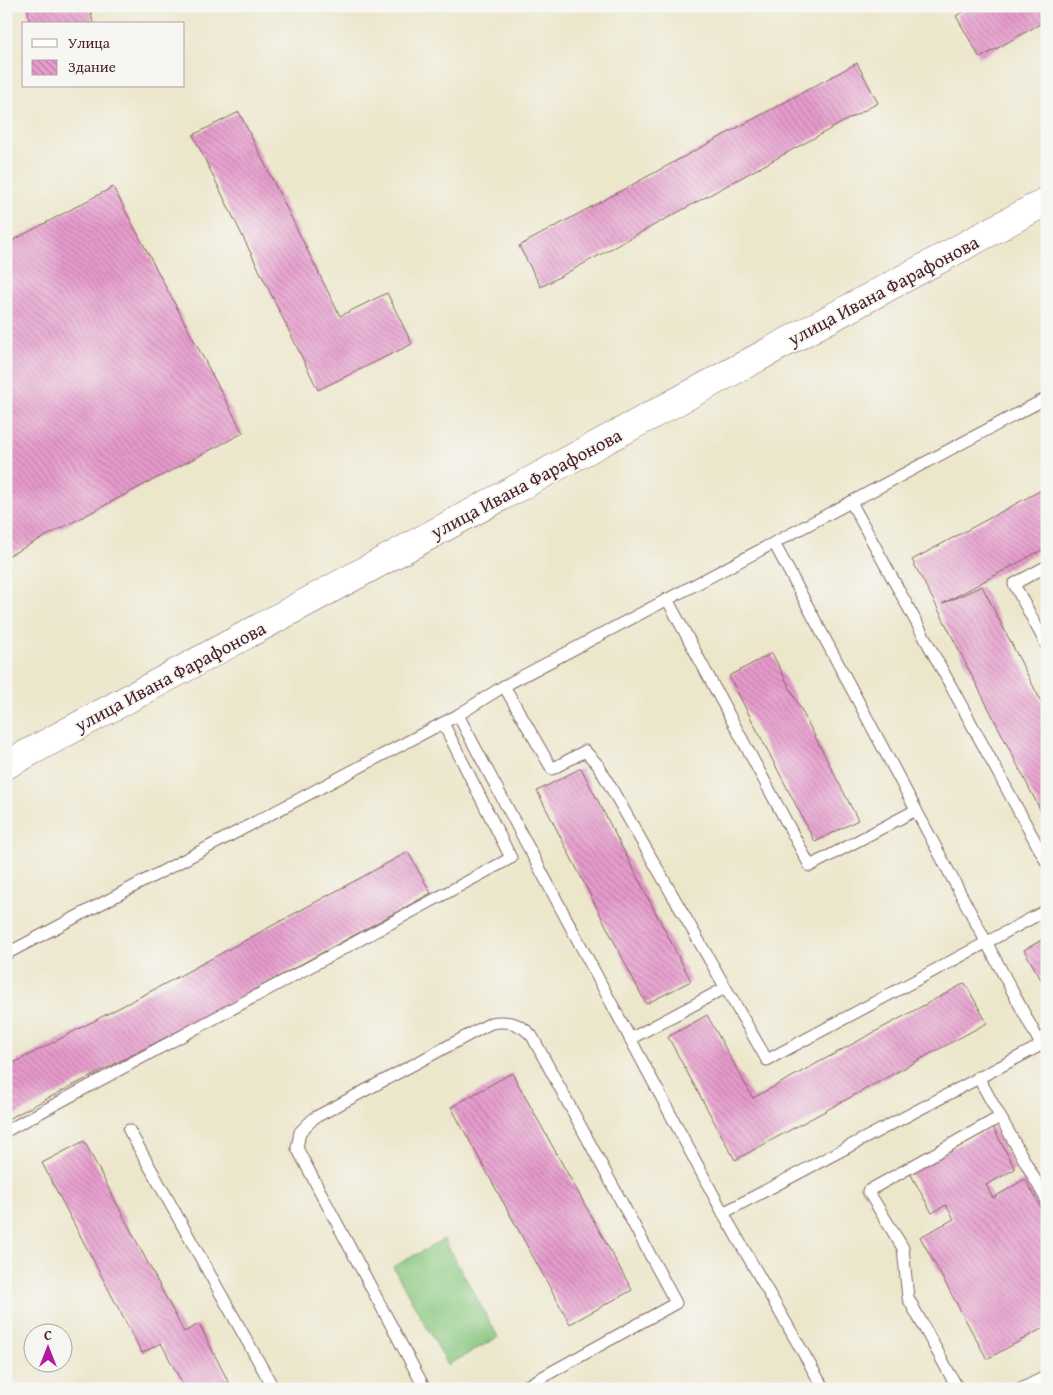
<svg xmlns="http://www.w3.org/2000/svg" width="1053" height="1395" viewBox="0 0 1053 1395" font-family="'Gentium Book Plus',serif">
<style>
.pitch{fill:#88c77e;stroke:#697354}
.building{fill:url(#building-back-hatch)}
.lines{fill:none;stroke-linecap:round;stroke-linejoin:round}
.service-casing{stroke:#836563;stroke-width:13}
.tertiary-casing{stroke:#836563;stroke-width:29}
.service{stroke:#fff;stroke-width:11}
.tertiary{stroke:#fff;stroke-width:28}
.labels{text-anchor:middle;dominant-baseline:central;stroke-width:4;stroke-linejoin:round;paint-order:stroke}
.street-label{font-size:19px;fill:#4a1f2b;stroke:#f6f6f2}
</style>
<defs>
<pattern id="building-back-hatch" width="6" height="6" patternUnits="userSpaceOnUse" patternTransform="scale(1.25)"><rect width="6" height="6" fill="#e69bcc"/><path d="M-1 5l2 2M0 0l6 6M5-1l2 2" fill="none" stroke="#bc7ea6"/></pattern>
</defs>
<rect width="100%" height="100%" fill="#f6f6f2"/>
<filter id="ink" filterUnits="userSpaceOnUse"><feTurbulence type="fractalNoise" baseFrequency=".02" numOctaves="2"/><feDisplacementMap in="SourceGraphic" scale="10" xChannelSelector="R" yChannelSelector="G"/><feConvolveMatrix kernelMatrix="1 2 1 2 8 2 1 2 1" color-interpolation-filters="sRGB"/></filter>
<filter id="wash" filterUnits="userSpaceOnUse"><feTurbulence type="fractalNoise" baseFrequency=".0096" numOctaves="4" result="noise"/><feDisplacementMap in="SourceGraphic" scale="20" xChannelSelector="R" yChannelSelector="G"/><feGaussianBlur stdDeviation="1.12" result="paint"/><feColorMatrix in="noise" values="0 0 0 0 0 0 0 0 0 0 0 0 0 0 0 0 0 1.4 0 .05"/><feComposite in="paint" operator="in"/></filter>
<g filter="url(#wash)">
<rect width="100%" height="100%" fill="#ece6cb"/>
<!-- pitch -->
<path class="pitch" d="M444 1239 498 1337 448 1365 393 1267Z"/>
<g id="blocks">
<!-- building -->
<g class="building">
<path d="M27 6H90L93 24H30Z"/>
<path d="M973 6H1047V20L980 58 956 16Z"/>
<path d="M857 63 878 103 541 287 519 246Z"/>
<path d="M239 112 340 316 387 293 412 344 318 390 193 135Z"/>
<path d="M113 187 243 433 6 557V244Z"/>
<path d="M1047 487V547L942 604 982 586 1047 713V823L937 607 912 560Z"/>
<path d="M772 653 858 820 815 842 729 676Z"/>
<path d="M581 768 691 981 646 1004 537 791Z"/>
<path d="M408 852 431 893 194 1023 6 1120V1067L172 980Z"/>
<path d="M1047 937V990L1024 950Z"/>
<path d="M965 983 987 1023 735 1160 668 1037 707 1015 753 1098Z"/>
<path d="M512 1073 632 1290 570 1324 451 1107Z"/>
<path d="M993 1127 1015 1169 986 1185 993 1198 1025 1179 1047 1218V1326L987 1359 920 1237 954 1219 946 1205 932 1213 909 1171Z"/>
<path d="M84 1141 184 1332 199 1324 232 1389H185L161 1343 142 1353 42 1163Z"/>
</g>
</g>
</g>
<g filter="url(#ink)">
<use href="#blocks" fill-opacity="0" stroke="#836563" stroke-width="1"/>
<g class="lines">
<!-- service casing -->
<g class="service-casing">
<g id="service">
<path d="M851 502 1047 863"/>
<path d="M774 543 1041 1045"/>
<path d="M1047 566 1014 584 1047 646"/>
<path d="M667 599 810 866 916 810"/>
<path d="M504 686 552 769 585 751 598 765 767 1060 1047 910"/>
<path d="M458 715 723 1213 824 1389"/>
<path d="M6 954 458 715 504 686 1047 398"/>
<path d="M630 1039 725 988"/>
<path d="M978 1077 1047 1201"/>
<path d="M129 1130 274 1389"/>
<path d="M6 1131 511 858 443 723"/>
<path d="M723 1213 1047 1042"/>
<path d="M425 1389 297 1148 300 1132 314 1118 491 1023C508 1020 520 1023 532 1036L676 1303 521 1389"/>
<path d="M958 1389 908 1298 903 1248 868 1191 1000 1117"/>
<path d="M1021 1389 1047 1376"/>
</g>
</g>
<!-- tertiary casing -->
<g class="tertiary-casing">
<path id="tertiary" d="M6 765 1047 201"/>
</g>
<!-- service -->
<use href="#service" class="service"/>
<!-- tertiary -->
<use href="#tertiary" class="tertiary"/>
</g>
</g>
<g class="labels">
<!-- street labels -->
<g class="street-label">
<text transform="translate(883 290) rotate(-28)">улица Ивана Фарафонова</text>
<text transform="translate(526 483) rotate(-28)">улица Ивана Фарафонова</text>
<text transform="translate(170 676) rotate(-28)">улица Ивана Фарафонова</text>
</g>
</g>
<!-- margin -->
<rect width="1053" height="1395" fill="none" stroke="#f6f6f2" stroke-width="25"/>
<!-- legend -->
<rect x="22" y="22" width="162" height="65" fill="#f6f6f2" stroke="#b1a0a2"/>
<rect x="32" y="39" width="25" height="8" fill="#ffffff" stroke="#b1a0a2"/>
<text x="68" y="48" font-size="15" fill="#4a1f2b">Улица</text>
<rect x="32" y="60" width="25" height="15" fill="url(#building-back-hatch)" stroke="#b1a0a2"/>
<text x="68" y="72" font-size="15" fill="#4a1f2b">Здание</text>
<!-- north arrow -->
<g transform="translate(48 1348)"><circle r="24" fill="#f6f6f2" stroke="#b1a0a2"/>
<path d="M0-4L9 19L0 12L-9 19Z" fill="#b5179e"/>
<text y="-8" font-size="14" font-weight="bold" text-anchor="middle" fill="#4a1f2b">С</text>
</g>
</svg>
